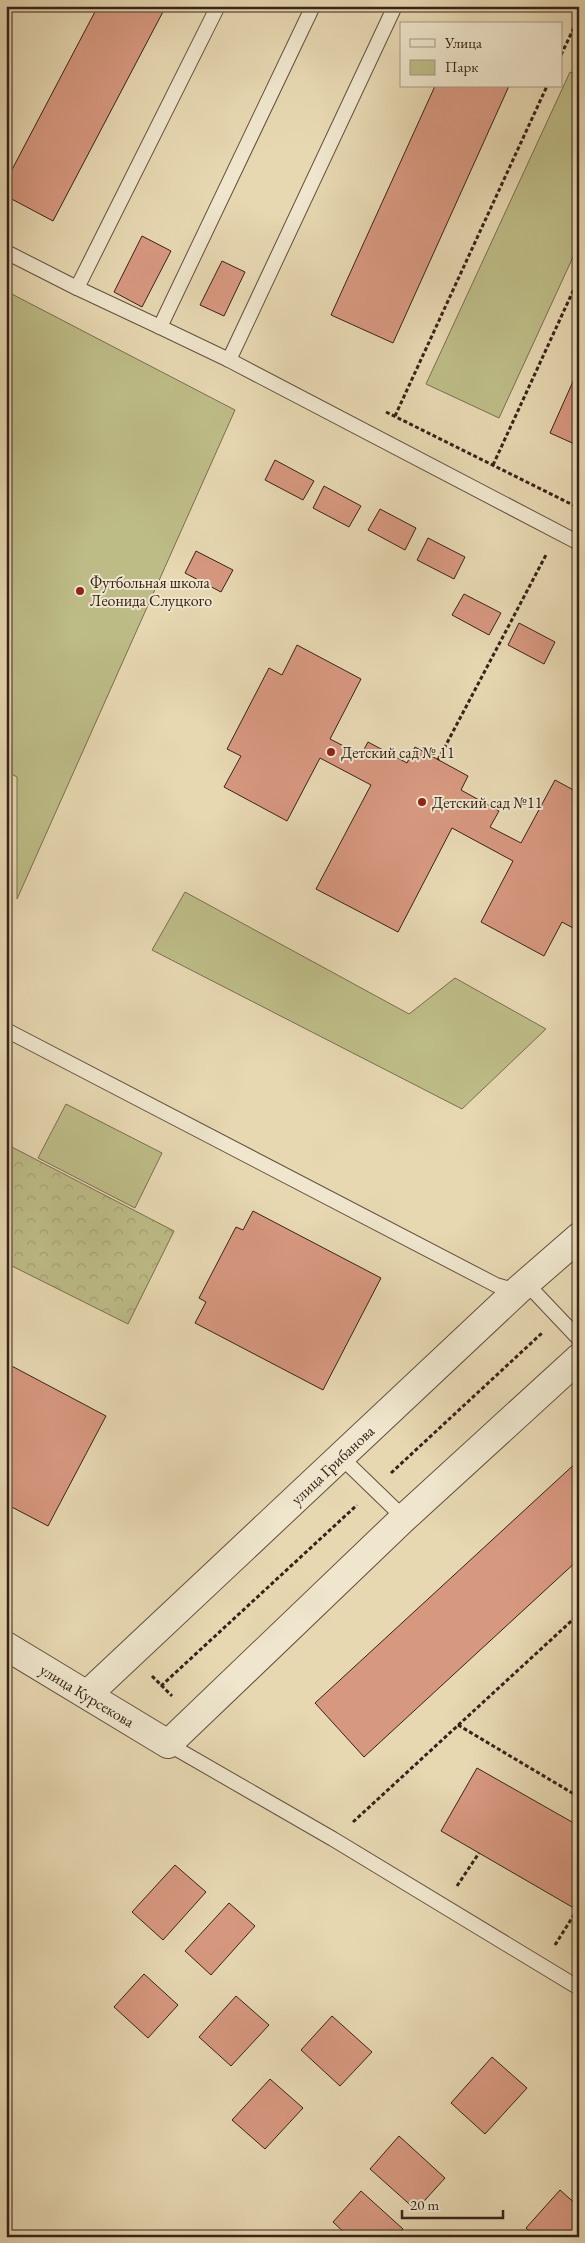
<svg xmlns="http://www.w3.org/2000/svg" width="585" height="2243" viewBox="0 0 585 2243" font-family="'EB Garamond',serif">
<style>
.green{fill:#bdbc87;stroke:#7a6f50}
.forest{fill:url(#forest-crowns);stroke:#7a6f50}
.building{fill:#d79880;stroke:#372219}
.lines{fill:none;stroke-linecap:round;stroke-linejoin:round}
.lane-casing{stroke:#63503f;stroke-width:16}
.street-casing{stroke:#63503f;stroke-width:30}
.path{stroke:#372219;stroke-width:3;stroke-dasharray:4 2.5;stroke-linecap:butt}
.lane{stroke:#efe6cd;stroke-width:14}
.street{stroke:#efe6cd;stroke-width:28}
.poi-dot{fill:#8f2418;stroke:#efe6cd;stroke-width:2}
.labels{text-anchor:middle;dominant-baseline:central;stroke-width:4;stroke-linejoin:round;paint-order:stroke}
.poi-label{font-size:16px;fill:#372219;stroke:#efe6cd;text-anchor:start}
.street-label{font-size:16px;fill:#372219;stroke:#efe6cd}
</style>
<defs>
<pattern id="forest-crowns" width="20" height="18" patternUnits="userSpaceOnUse" patternTransform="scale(1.25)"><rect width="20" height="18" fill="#bdbc87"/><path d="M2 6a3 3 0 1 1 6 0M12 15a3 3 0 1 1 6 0" fill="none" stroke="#a3a174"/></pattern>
</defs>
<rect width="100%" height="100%" fill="#e7d8b2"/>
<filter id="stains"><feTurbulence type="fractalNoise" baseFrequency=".004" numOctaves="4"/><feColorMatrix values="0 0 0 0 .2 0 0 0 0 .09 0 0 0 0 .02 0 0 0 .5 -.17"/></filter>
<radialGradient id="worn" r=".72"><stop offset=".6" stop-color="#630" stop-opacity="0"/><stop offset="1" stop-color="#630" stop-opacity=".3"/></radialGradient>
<!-- green -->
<g class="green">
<path d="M570 72 579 76V244L499 418 426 384Z"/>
<path d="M6 291 235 410 17 899V777L6 771Z"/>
<path d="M185 892 409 1014 455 978 546 1029 462 1109 152 950Z"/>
<path d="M66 1104 162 1153 135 1208 38 1158Z"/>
</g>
<!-- forest -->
<path class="forest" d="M6 1144 174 1231 128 1324 6 1263Z"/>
<!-- building -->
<g class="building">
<path d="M98 6H166L53 221 6 196V181Z"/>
<path d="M435 86H509L393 343 331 315Z"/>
<path d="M142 236 171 251 142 307 114 292Z"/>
<path d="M222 261 245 272 224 316 200 305Z"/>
<path d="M579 368V446L550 433Z"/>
<path d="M275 460 314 481 303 500 265 480Z"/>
<path d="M324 486 361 506 349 527 313 508Z"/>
<path d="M380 509 416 528 405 550 368 530Z"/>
<path d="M428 538 465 557 454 579 417 560Z"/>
<path d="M196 551 233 570 221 592 185 573Z"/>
<path d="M464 594 501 613 489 635 452 615Z"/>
<path d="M519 623 555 642 544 664 508 645Z"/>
<path d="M297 645 361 679 330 739 361 755 368 742 407 763 415 747 468 776 461 790 499 811 490 827 521 843 555 780 579 793V922L575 929 562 922 544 956 481 922 513 861 452 828 398 932 316 889 371 785 320 758 287 821 224 787 241 756 227 749 269 668 282 675Z"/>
<path d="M253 1211 381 1278 323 1390 195 1323 206 1302 199 1298 236 1227 243 1230Z"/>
<path d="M6 1363 106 1416 48 1526 6 1504Z"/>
<path d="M579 1460V1559L364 1757 315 1703Z"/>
<path d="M477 1768 579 1826V1911L441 1831Z"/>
<path d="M175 1865 206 1892 163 1940 132 1912Z"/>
<path d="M229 1903 255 1926 211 1975 185 1951Z"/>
<path d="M144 1974 178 2005 148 2038 114 2007Z"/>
<path d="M236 1996 269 2025 231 2066 199 2037Z"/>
<path d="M332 2016 372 2052 340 2086 301 2050Z"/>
<path d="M492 2057 527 2088 485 2134 451 2103Z"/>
<path d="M270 2079 303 2108 265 2149 232 2120Z"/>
<path d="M399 2136 445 2178 416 2210 370 2169Z"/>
<path d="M560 2190 579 2207V2237H536L526 2228Z"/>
<path d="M361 2191 403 2229 396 2237H349L333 2222Z"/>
</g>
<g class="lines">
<!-- lane casing -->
<g class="lane-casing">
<g id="lane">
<path d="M313 6 160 327 229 360 579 543"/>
<path d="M6 252 77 288"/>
<path d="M160 327 77 288 218 6"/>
<path d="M229 360 395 6"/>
<path d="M6 1030 496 1285 517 1291"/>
<path d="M526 1283 579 1339"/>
<path d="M342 1458 404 1518"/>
<path d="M168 1744 333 1839 579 1988"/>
</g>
</g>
<!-- street casing -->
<g class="street-casing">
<g id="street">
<path id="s1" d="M6 1646 168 1744 404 1518 579 1358"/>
<path id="s2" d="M88 1694 517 1291 579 1237"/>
</g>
</g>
<!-- path -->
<g class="path">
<path d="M561 55 579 17"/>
<path d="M386 412 579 508"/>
<path d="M395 416 547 86"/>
<path d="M493 465 579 278"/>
<path d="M438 760 547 553"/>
<path d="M391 1473 542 1333"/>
<path d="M152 1676 172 1696"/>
<path d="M161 1686 357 1505"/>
<path d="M458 1725 579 1797"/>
<path d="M353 1822 579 1614"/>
<path d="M457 1886 479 1853"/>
<path d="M555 1945 577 1910"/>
</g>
<!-- lane -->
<use href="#lane" class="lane"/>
<!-- street -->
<use href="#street" class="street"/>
</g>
<!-- markers -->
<g class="poi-dot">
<circle cx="80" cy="591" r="5"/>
<circle cx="331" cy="752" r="5"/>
<circle cx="422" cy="802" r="5"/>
</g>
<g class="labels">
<!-- poi labels -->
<g class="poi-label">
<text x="90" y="582">Футбольная школа<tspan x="90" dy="18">Леонида Слуцкого</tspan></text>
<text x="341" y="752">Детский сад № 11</text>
<text x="432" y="802">Детский сад №11</text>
</g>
<!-- street labels -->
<g class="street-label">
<text stroke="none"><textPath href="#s2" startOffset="335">улица Грибанова</textPath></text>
<text stroke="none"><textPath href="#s1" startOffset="95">улица Курсекова</textPath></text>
</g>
</g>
<!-- margin -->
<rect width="585" height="2243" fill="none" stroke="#e7d8b2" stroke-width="25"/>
<rect x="8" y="8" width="570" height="2228" fill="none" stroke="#372219" stroke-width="2.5"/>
<rect x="12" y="12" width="560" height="2218" fill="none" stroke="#372219"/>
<!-- legend -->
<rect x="400" y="22" width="162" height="65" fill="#efe6cd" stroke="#a59885"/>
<rect x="410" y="39" width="25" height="8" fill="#efe6cd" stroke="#a59885"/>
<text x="445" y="48" font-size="15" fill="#372219">Улица</text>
<rect x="410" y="60" width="25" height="15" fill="#bdbc87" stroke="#a59885"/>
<text x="445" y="72" font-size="15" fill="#372219">Парк</text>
<!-- scale -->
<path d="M402 2210v8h101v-8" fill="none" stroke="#372219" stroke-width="2.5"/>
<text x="410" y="2210" font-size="15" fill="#372219" stroke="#efe6cd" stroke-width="4" paint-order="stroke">20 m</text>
<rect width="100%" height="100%" filter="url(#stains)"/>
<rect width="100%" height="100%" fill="url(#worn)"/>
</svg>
